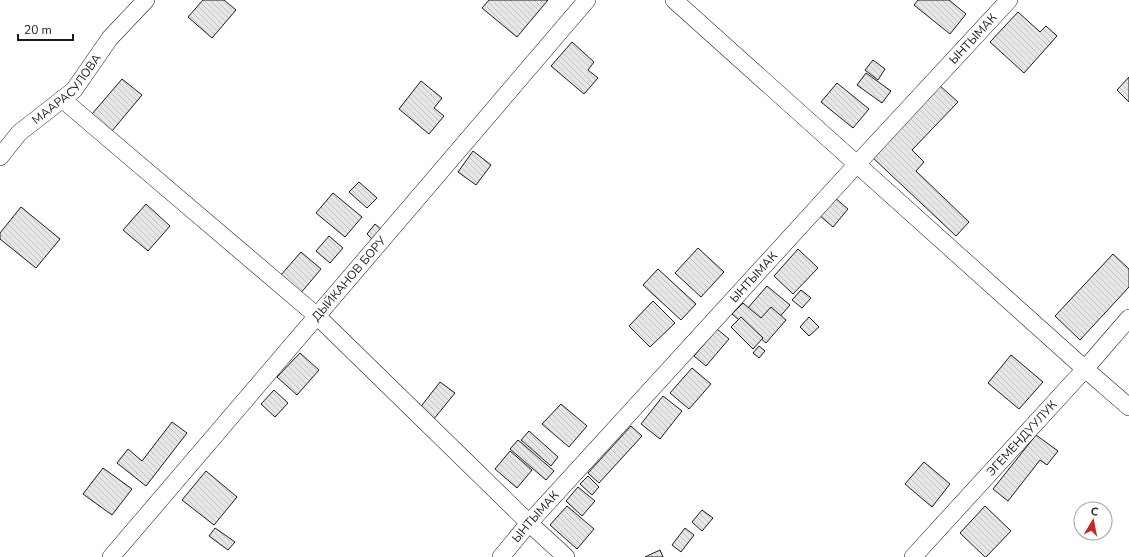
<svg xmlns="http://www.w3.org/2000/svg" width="1129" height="557" viewBox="0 0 1129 557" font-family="'Nunito Sans',sans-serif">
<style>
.building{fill:url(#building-back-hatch);stroke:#1a1a1a}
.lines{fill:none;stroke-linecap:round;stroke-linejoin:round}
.minor-casing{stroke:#1a1a1a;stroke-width:18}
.minor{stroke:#fff;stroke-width:17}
.labels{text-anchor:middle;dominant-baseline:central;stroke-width:3;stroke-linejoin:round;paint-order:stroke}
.street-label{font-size:12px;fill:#1a1a1a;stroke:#fff}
</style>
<defs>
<pattern id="building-back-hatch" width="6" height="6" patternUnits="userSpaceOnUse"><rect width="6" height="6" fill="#e6e6e6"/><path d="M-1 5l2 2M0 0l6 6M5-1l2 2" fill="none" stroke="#c5c5c5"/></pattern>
</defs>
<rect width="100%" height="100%" fill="#fff"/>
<!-- building -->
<g class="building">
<path d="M203 0H224L236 10 212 38 188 17Z"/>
<path d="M489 0H548L517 37 482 8Z"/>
<path d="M918 0H949L966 14 950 34 914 5Z"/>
<path d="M1018 12 1040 32 1046 26 1057 36 1024 73 990 42Z"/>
<path d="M572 42 594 62 588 70 598 78 584 94 551 66Z"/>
<path d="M873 60 885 69 878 80 865 70Z"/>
<path d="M866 73 891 91 882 103 857 85Z"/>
<path d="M1129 77V102L1117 90Z"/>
<path d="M122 79 142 95 112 131 92 114Z"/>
<path d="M421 81 442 98 434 108 444 116 429 134 399 109Z"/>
<path d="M837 83 869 109 853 128 821 102Z"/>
<path d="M939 85 958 102 912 150 924 162 916 171 969 222 956 236 871 156Z"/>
<path d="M473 151 491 165 476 185 458 172Z"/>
<path d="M359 182 377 198 367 208 349 192Z"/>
<path d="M333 193 362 217 345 237 316 213Z"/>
<path d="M834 197 848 209 833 227 819 215Z"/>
<path d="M146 204 170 226 148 251 123 230Z"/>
<path d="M21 207 60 239 36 268 0 239V233Z"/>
<path d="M375 224 381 229 372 239 367 234Z"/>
<path d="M329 236 343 248 330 263 316 251Z"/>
<path d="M698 248 724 272 701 297 675 273Z"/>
<path d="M798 249 818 268 793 294 774 276Z"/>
<path d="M301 252 321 269 300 294 280 276Z"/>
<path d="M1113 254 1129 269V287L1080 340 1055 316Z"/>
<path d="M658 269 696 304 681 320 643 285Z"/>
<path d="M767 286 790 305 777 320 772 316 765 324 747 309Z"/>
<path d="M801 290 811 298 802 308 792 300Z"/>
<path d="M653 301 675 323 650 347 629 326Z"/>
<path d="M743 303 761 318 771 307 786 320 766 343 732 314Z"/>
<path d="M741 317 763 338 753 349 731 327Z"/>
<path d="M809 317 819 327 809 336 800 327Z"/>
<path d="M717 329 729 339 706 366 694 356Z"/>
<path d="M759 346 765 351 759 358 753 353Z"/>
<path d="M300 353 319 370 297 395 277 377Z"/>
<path d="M1011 355 1043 382 1019 409 988 383Z"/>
<path d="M692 368 711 384 689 409 670 393Z"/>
<path d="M440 382 455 393 433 420 419 409Z"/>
<path d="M274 390 288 403 275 417 261 404Z"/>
<path d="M663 396 682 411 660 439 641 424Z"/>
<path d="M561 404 587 426 569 447 542 424Z"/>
<path d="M172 422 187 433 146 486 117 463 128 449 142 461Z"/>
<path d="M631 426 642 436 599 483 588 473Z"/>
<path d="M529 431 558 457 551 466 521 440Z"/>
<path d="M1036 435 1058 451 1047 465 1040 460 1008 501 993 489Z"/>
<path d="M518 440 554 471 546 480 510 449Z"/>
<path d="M510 451 532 470 517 488 495 469Z"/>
<path d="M924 462 950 484 932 507 905 484Z"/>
<path d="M103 468 132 489 112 515 83 494Z"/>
<path d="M206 471 237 497 214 525 182 500Z"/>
<path d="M588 476 599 487 592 495 580 484Z"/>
<path d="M578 487 595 501 582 516 566 501Z"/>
<path d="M567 506 594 529 577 549 550 525Z"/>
<path d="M985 506 1011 531 986 557H985L960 533Z"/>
<path d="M702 510 713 518 702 531 692 522Z"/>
<path d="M215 528 235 542 228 550 209 536Z"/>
<path d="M685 528 694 535 681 552 672 545Z"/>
<path d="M660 550 663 557H645Z"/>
</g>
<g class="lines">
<!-- minor casing -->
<g class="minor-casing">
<g id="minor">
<path d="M674 0 1085 369 1129 407"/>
<path d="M62 99 317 316 529 523 566 557"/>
<path id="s1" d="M0 157 19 133 74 90 110 38 146 0"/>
<path id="s2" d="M111 557 587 0"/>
<path id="s3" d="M501 557 529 523 857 164 1009 0"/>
<path id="s4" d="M913 557 1085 369 1129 318"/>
</g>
</g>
<!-- minor -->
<use href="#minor" class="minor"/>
</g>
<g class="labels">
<!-- street labels -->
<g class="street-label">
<text stroke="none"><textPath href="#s3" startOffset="701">ЫНТЫМАК</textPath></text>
<text stroke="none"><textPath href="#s1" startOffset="96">МААРАСУЛОВА</textPath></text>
<text stroke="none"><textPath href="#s3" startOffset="377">ЫНТЫМАК</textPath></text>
<text stroke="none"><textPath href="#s2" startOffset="366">ДЫЙКАНОВ БОРУ</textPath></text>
<text stroke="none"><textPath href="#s4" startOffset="161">ЭГЕМЕНДУУЛУК</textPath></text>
<text stroke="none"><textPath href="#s3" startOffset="53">ЫНТЫМАК</textPath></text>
</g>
</g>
<!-- north arrow -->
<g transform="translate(1093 521) rotate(10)"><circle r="19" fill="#ffffff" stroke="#a3a3a3"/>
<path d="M0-3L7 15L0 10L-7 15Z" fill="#c62828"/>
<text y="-6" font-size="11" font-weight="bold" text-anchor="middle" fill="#1a1a1a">С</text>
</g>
<!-- scale -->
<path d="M18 34v6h55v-6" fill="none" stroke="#1a1a1a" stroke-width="2"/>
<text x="24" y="34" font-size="12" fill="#1a1a1a" stroke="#ffffff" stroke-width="3" paint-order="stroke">20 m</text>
</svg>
